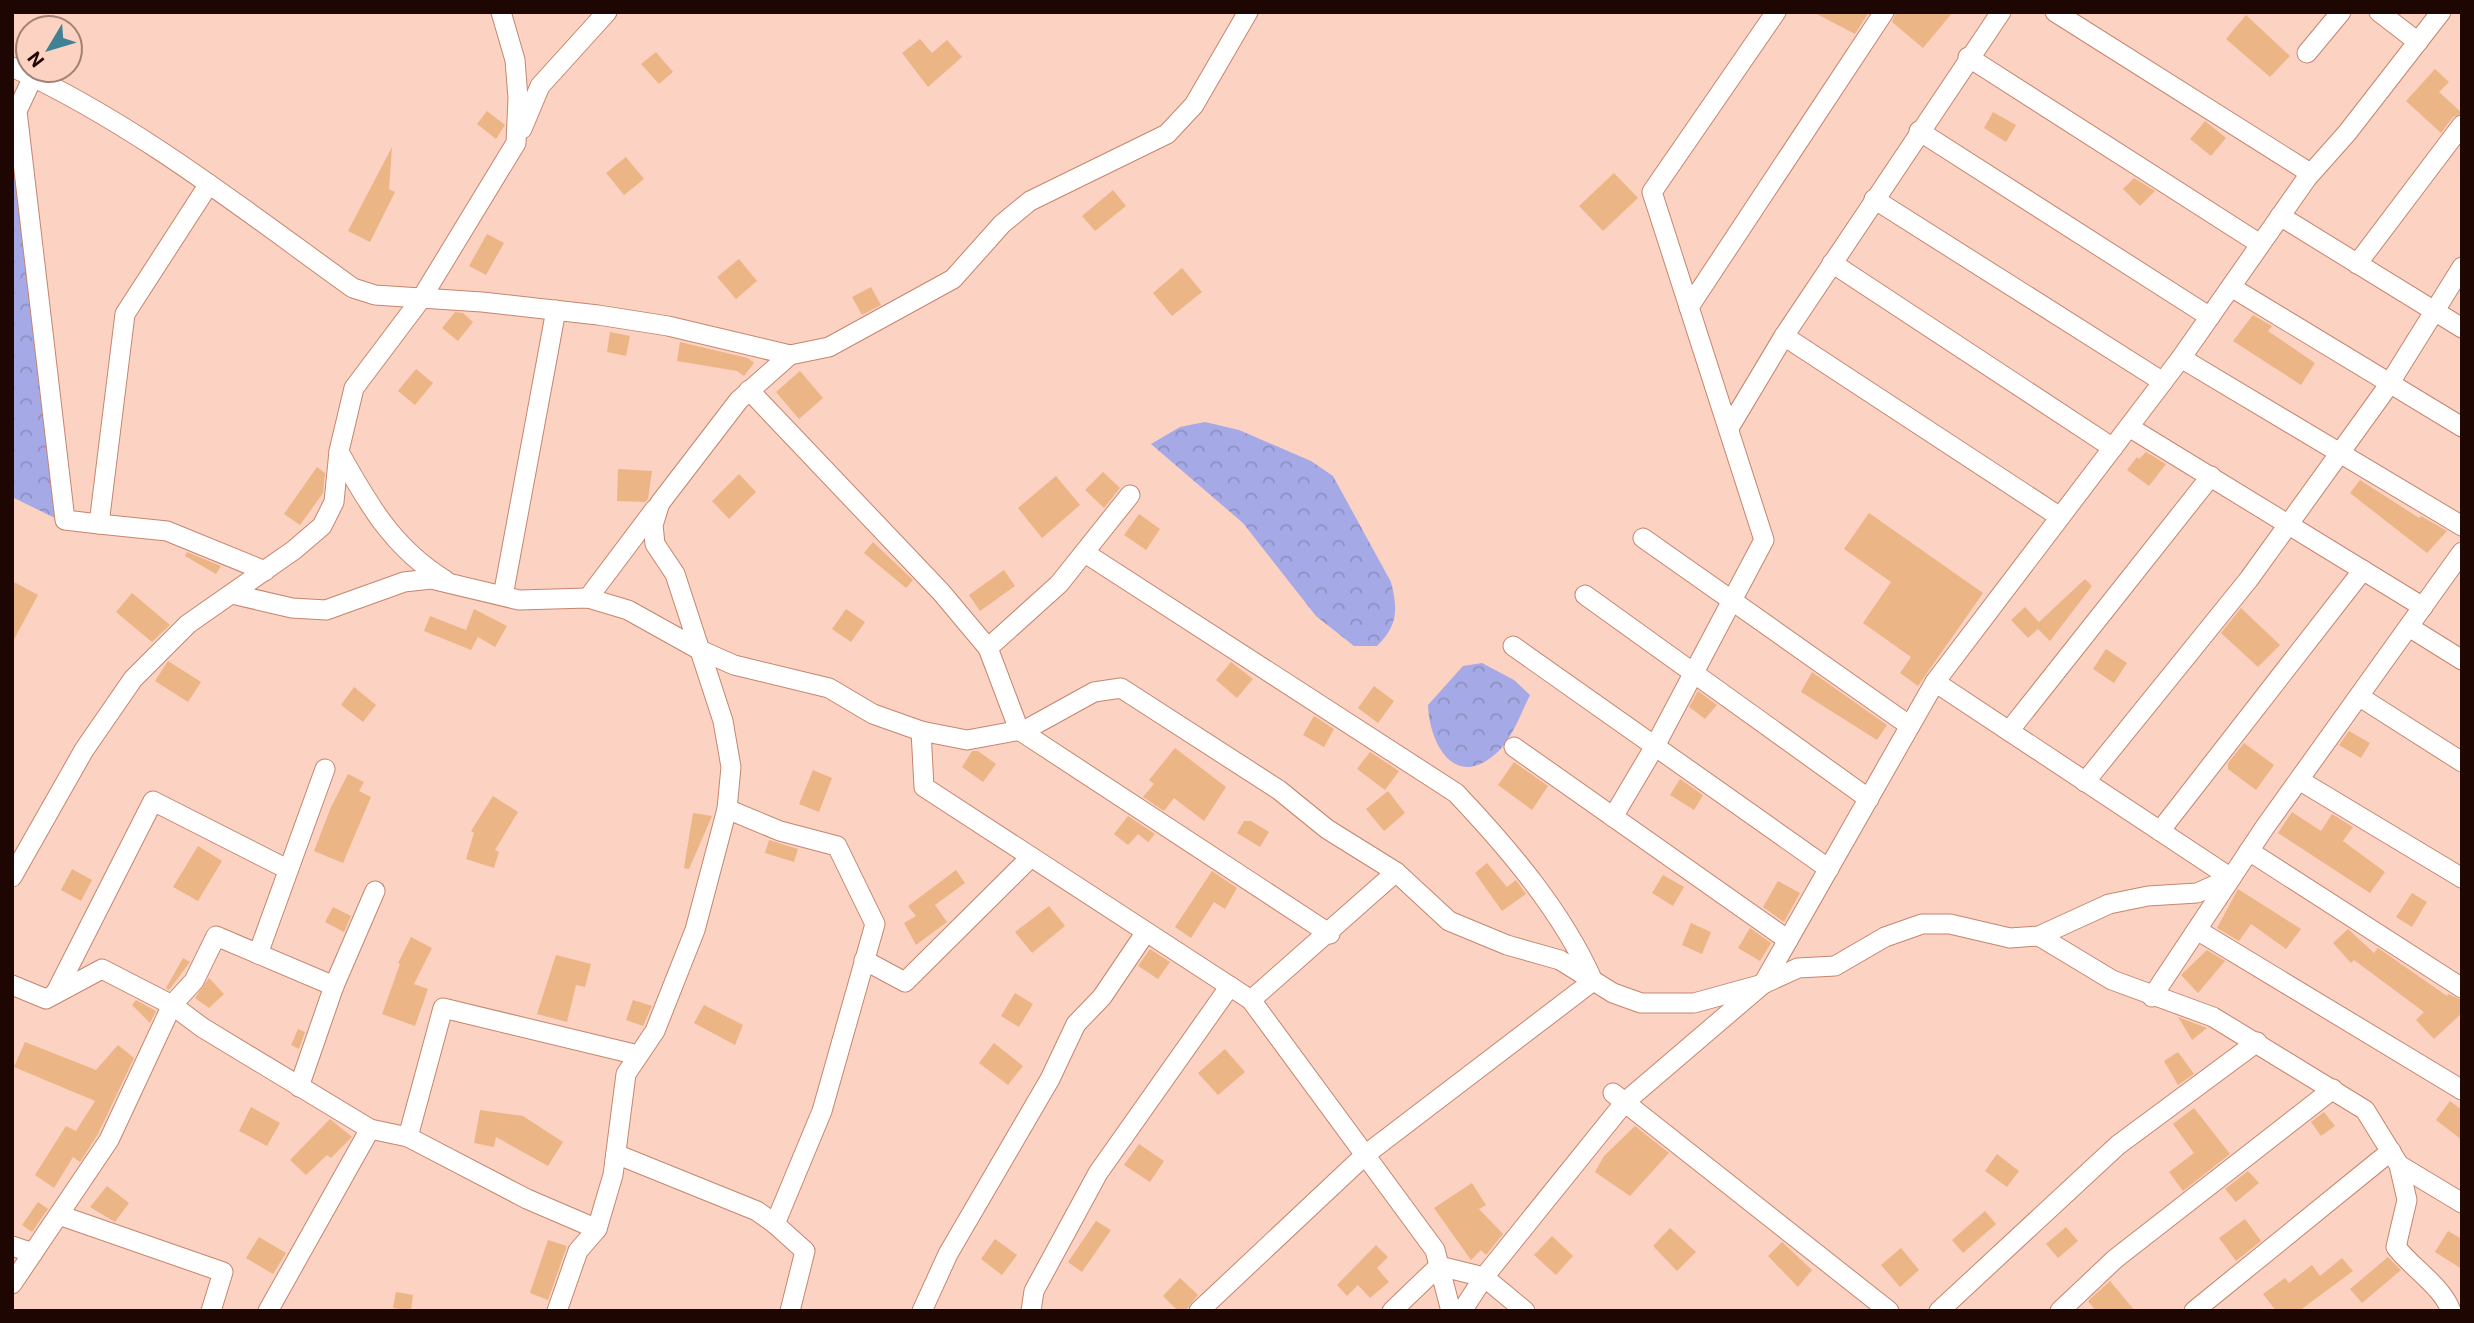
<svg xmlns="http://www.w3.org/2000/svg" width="2474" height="1323" viewBox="0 0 2474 1323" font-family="Roboto,sans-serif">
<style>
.forest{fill:url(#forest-crowns)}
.building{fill:#ecb586}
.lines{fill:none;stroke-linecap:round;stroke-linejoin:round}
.street-casing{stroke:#c6856d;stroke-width:21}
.street{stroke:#fff;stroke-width:19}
</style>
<defs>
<pattern id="forest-crowns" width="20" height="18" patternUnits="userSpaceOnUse" patternTransform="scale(1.75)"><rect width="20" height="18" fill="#a5a9e6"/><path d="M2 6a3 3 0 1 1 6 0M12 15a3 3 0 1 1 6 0" fill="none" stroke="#8e90c4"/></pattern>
</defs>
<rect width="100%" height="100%" fill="#fcd2c2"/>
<!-- forest -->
<g class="forest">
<path d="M12 157 57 519 12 497Z"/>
<path d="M1205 422 1239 430 1311 461 1333 476 1391 582C1398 610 1398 625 1377 646H1354L1316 616 1243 523 1151 444 1180 427Z"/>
<path d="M1482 663 1514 680 1530 695C1520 715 1511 742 1493 756 1452 789 1429 740 1428 705L1463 666Z"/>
</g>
<!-- building -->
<g class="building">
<path d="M1813 12H1869L1855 34Z"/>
<path d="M1896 12H1953L1923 48 1892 22Z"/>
<path d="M2246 15 2290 56 2270 77 2226 39Z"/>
<path d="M920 39 932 53 947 40 962 57 928 87 902 53Z"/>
<path d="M656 52 673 72 659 84 641 64Z"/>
<path d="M2435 69 2449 82 2439 92 2462 113 2453 117 2441 133 2406 101Z"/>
<path d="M487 111 505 125 496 139 477 124Z"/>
<path d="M1993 112 2016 125 2006 142 1984 128Z"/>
<path d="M2205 121 2226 138 2211 156 2190 139Z"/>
<path d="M392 147 389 189 395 192 370 242 348 231Z"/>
<path d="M626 157 644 179 624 195 606 173Z"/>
<path d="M1614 173 1638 198 1603 231 1579 206Z"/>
<path d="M2134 178 2155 191 2140 206 2123 189Z"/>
<path d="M1113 190 1126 206 1095 231 1082 216Z"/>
<path d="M487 234 504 243 486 275 469 266Z"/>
<path d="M739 259 757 281 736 299 717 277Z"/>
<path d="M1182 268 1202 292 1172 316 1153 293Z"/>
<path d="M871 287 881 305 862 315 852 297Z"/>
<path d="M455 312 463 313 473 322 458 341 442 328Z"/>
<path d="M2253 315 2272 326 2268 331 2315 363 2301 385 2233 341Z"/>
<path d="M610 332 630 336 626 356 607 352Z"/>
<path d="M680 342 748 358 754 363 744 376 737 371 677 361Z"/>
<path d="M416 369 433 383 415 405 398 391Z"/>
<path d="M800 371 823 398 799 419 776 392Z"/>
<path d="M2146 452 2166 464 2149 486 2127 470 2137 457 2139 459Z"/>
<path d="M317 467 325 473 323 493 300 525 284 514Z"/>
<path d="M618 469 652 471 648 499 645 502 617 501Z"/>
<path d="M1103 472 1120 488 1104 508 1085 490Z"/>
<path d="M739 474 756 492 729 519 712 501Z"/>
<path d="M1056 476 1080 505 1042 538 1018 508Z"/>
<path d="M2360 480 2419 518 2421 516 2447 531 2427 553 2350 493Z"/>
<path d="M1869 513 1983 593 1918 686 1900 673 1911 657 1863 623 1891 582 1844 549Z"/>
<path d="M1139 514 1160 529 1146 550 1124 535Z"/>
<path d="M873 542 913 580 906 588 864 553Z"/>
<path d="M187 552 221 566 216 574 185 556Z"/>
<path d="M1004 570 1015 586 980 611 969 595Z"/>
<path d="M2085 579 2092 586 2050 641 2038 629 2028 638 2011 620 2025 607 2039 622Z"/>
<path d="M12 581 38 595 12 643Z"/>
<path d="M132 593 170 625 152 642 116 612Z"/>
<path d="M2241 608 2280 645 2258 667 2221 633Z"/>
<path d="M474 609 507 626 495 647 478 637 471 650 424 631 430 616 466 630Z"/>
<path d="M846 609 865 622 851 642 832 629Z"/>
<path d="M2106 649 2127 663 2114 683 2093 669Z"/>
<path d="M168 661 201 682 188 702 155 681Z"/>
<path d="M1231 662 1253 679 1237 698 1216 680Z"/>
<path d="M1812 672 1887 725 1877 740 1801 692Z"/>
<path d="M1374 686 1394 701 1378 723 1358 708Z"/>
<path d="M354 687 376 705 363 722 341 705Z"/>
<path d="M1698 691 1717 705 1705 719 1689 707Z"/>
<path d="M1314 716 1334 729 1324 747 1303 735Z"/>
<path d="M2349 731 2370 743 2361 758 2339 745Z"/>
<path d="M2244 743 2274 765 2256 790 2228 769V763Z"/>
<path d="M1175 748 1226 787 1204 821 1174 798 1164 811 1143 797 1154 784 1149 780Z"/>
<path d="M972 751H978L996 764 983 782 962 767Z"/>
<path d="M1370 752 1399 771 1385 790 1357 769Z"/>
<path d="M1514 762 1548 786 1532 810 1498 785Z"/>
<path d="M813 770 832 778 819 812 799 804Z"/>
<path d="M348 774 364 782 359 791 371 797 343 863 314 851 331 807Z"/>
<path d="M1680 779 1703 795 1694 810 1670 795Z"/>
<path d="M1388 791 1405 813 1384 831 1366 809Z"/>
<path d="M493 796 518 812 495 850 499 852 494 868 466 859 474 833 471 831Z"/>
<path d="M2292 812 2321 831 2332 814 2353 827 2343 841 2385 872 2370 893 2278 833Z"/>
<path d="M693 813 712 816 689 869 684 868Z"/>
<path d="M1128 816 1155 834 1148 842 1138 834 1128 845 1114 834Z"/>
<path d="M1244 821H1251L1269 832 1260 847 1237 833Z"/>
<path d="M769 840 798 849 794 862 765 853Z"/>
<path d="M198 846 222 861 198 901 173 887Z"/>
<path d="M1487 863 1507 887 1516 880 1526 894 1502 911 1475 873Z"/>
<path d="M72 869 92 880 81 901 61 890Z"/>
<path d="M956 870 965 883 935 905 947 922 916 945 904 923 916 916 908 906Z"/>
<path d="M1212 871 1237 888 1225 909 1214 902 1191 938 1175 927Z"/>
<path d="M1663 875 1684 887 1673 906 1652 893Z"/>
<path d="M1778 881 1800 893 1784 922 1763 907Z"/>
<path d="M2238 889 2301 929 2286 949 2251 924 2239 941 2217 928Z"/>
<path d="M2412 893 2427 902 2412 927 2396 917Z"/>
<path d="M1049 906 1065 926 1032 953 1015 932Z"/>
<path d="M333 907 351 916 344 932 325 922Z"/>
<path d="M1691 923 1711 932 1702 954 1682 945Z"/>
<path d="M1750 928 1771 943 1760 961 1738 948Z"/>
<path d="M2348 929 2374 953 2378 948 2447 996 2448 994 2462 1000V1013L2434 1039 2416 1020 2424 1012 2354 960 2351 963 2333 943Z"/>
<path d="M411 937 432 948 414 984 428 989 415 1026 382 1014 400 964 398 963Z"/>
<path d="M1150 949 1170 962 1158 979 1138 966Z"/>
<path d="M2207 950 2225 961 2198 993 2181 975Z"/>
<path d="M556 955 591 964 585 987 576 985 567 1022 537 1014Z"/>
<path d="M183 958 190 962 169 990 166 988Z"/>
<path d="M209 978 224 994 209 1008 195 998Z"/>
<path d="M1015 993 1033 1004 1019 1027 1001 1016Z"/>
<path d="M136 1000 156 1011 150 1023 132 1005Z"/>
<path d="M633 1000 652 1006 643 1026 626 1020Z"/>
<path d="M704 1005 743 1025 735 1045 694 1023Z"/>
<path d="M2178 1017 2207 1028 2192 1040Z"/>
<path d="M298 1029 305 1032 299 1049 291 1045Z"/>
<path d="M25 1042 96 1070 118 1045 134 1058 98 1134 80 1162 73 1157 54 1188 35 1175 66 1126 76 1131 95 1101 14 1067Z"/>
<path d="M994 1043 1023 1066 1008 1085 979 1063Z"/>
<path d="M1225 1049 1245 1072 1218 1095 1198 1073Z"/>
<path d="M2178 1052 2194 1074 2178 1085 2164 1061Z"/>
<path d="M2450 1101 2462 1110V1140L2436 1120Z"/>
<path d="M251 1107 280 1123 267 1146 239 1131Z"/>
<path d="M2194 1108 2230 1154 2183 1191 2169 1172 2194 1153 2173 1124Z"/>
<path d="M480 1110 523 1116 563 1142 548 1166 496 1137 494 1147 474 1143Z"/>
<path d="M2324 1112 2335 1126 2321 1136 2311 1122Z"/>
<path d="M330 1119 352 1137 331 1158 327 1155 306 1175 290 1160Z"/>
<path d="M1635 1126 1669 1153 1630 1196 1595 1172 1604 1156Z"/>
<path d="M1139 1144 1164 1161 1150 1182 1124 1165Z"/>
<path d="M1997 1154 2019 1171 2007 1187 1985 1171Z"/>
<path d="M2248 1171 2259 1183 2236 1202 2225 1189Z"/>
<path d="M1472 1183 1486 1205 1479 1209 1503 1234 1486 1255 1481 1250 1471 1260 1434 1208Z"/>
<path d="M107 1186 129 1203 115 1222 90 1207Z"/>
<path d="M38 1202 48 1209 32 1232 22 1225Z"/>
<path d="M1985 1211 1996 1224 1963 1253 1952 1240Z"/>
<path d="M2245 1219 2261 1241 2236 1261 2219 1238Z"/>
<path d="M1096 1221 1111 1230 1082 1272 1068 1262Z"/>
<path d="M2066 1227 2078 1241 2058 1258 2046 1244Z"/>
<path d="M1670 1228 1696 1252 1677 1271 1653 1246Z"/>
<path d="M2448 1231 2462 1239V1269L2435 1252Z"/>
<path d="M1552 1236 1573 1256 1556 1275 1534 1255Z"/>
<path d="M259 1237 286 1253 273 1274 246 1258Z"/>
<path d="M995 1239 1017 1255 1002 1275 981 1259Z"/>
<path d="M548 1240 567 1246 548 1300 530 1293Z"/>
<path d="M1782 1242 1812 1270 1798 1287 1768 1256Z"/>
<path d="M1376 1245 1388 1257 1377 1268 1389 1282 1370 1298 1358 1285 1347 1296 1337 1285Z"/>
<path d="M1901 1248 1919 1270 1900 1287 1881 1265Z"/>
<path d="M2388 1257 2401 1270 2362 1303 2350 1289Z"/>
<path d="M2342 1258 2353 1271 2299 1311H2276L2263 1294 2285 1278 2289 1283 2312 1265 2320 1276Z"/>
<path d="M1180 1278 1198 1295 1185 1311H1178L1163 1296Z"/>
<path d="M2110 1281 2135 1311H2096L2088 1301Z"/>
<path d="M396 1292 413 1295 411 1311 393 1308Z"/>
</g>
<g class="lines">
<!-- street casing -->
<g class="street-casing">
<g id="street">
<path d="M2055 12 2310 173"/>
<path d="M2379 12 2418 42"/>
<path d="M2307 53 2341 12"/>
<path d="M1968 57 2260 244"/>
<path d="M12 67C136 124 243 209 353 288L375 295 482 302 598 315 668 326 790 355 829 347 953 279 1002 224 1030 201 1167 134 1194 105 1248 12"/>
<path d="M33 77 17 111 65 520 99 524 125 314 209 184"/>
<path d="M522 129 540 86 607 12"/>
<path d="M1919 131 2210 317"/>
<path d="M1874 199 2163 382"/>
<path d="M2280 216 2462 328"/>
<path d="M1832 263 2113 448"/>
<path d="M2357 264 2462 125"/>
<path d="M2231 287 2462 427"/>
<path d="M1689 307 1884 12"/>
<path d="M1784 336 2060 517"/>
<path d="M2181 358 2462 526"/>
<path d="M749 390 941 592 988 648 1059 584 1130 495"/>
<path d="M2129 427 2423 607"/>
<path d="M1729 428 1784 336 2001 12"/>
<path d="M339 452C368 504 393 548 445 580"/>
<path d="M99 524 167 531 265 571"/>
<path d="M1643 538 1910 726"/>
<path d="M1085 553 1456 793C1508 848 1562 911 1593 981L1365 1155 1199 1311"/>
<path d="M232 594 292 608 326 610 404 582 431 579 519 600 588 598 628 610 698 649 734 665 829 688 873 714 921 731 967 740 1027 729 1094 692 1121 688 1279 790 1327 829 1396 872 1449 921 1507 945 1560 960 1613 993 1641 1003H1694L1763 984 1798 968 1835 966 1885 937 1922 924H1950L2010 938 2039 936 2109 904 2148 896 2197 893 2231 878"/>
<path d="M1585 595 1869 799"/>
<path d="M503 596 556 310"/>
<path d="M588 598 655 509"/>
<path d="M2409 627 2462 660"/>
<path d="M1513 646 1829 869"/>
<path d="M988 648 1019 730 1330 934"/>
<path d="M1935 682 2231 878"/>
<path d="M2360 697 2462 762"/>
<path d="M921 731 924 787 1251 1000 1435 1250 1451 1311"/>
<path d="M2009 731 2211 476"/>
<path d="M1514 747 1788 940"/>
<path d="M2299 780 2462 878"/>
<path d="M2085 782 2249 579 2386 389 2462 267"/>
<path d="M727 809 780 831 837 846 875 924 822 1111 775 1224 805 1251 790 1311"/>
<path d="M1613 817 1655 746 1764 540 1652 192 1776 12"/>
<path d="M2160 831 2363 570"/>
<path d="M2249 851 2462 988"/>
<path d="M12 877 84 750 133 679 188 624 294 550 322 526 334 502 339 451 354 388 421 299 516 143 518 98 515 60 501 12"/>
<path d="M2197 930 2462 1090"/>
<path d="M2039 936 2112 980 2213 1017 2365 1110 2399 1165 2407 1200 2396 1247C2413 1269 2442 1286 2451 1311"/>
<path d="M258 954 325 769"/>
<path d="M864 960 905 982 1031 857"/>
<path d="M12 985 46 999 102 969 172 1005 203 1028 370 1129 408 1137 527 1199 597 1229"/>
<path d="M55 994 153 801 287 869"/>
<path d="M2152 997 2265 827 2462 552"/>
<path d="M1251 1000 1396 872"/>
<path d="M299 1087 334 986 375 891"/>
<path d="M1613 1093 1889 1311"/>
<path d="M408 1137 443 1008 638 1055"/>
<path d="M616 1154 757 1211 775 1224"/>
<path d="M2399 1165 2462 1203"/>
<path d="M59 1215 223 1272 211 1311"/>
<path d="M12 1246 33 1253"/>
<path d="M12 1284 109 1140 172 1005 194 981 216 936 334 986"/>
<path d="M268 1311 370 1129"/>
<path d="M557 1311 578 1251 597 1229 613 1175 626 1074 655 1031 695 930 727 809 731 767 723 721 675 574 655 544 653 525 660 503 739 400 790 355"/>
<path d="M922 1311 948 1254 1050 1079 1076 1024 1102 997 1146 932"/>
<path d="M1031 1311 1034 1291 1098 1173 1230 986"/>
<path d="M1392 1311 1439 1266 1484 1277 1525 1311"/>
<path d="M1462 1311 1484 1277 1625 1102 1763 984 1935 682 2181 358 2307 178 2347 133 2441 12"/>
<path d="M1939 1311 2118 1145 2257 1042"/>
<path d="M2060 1311 2115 1259 2333 1089"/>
<path d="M2194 1311 2391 1151"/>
</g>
</g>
<!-- street -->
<use href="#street" class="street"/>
</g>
<!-- border -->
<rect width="2474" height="1323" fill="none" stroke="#1e0702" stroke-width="28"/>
<!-- north arrow -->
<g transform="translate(49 49) rotate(232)"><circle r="33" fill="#fcd2c2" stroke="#a38175" stroke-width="2"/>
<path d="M0-5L12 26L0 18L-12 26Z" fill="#418195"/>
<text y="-10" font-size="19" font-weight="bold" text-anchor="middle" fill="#1e0702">N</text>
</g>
</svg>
